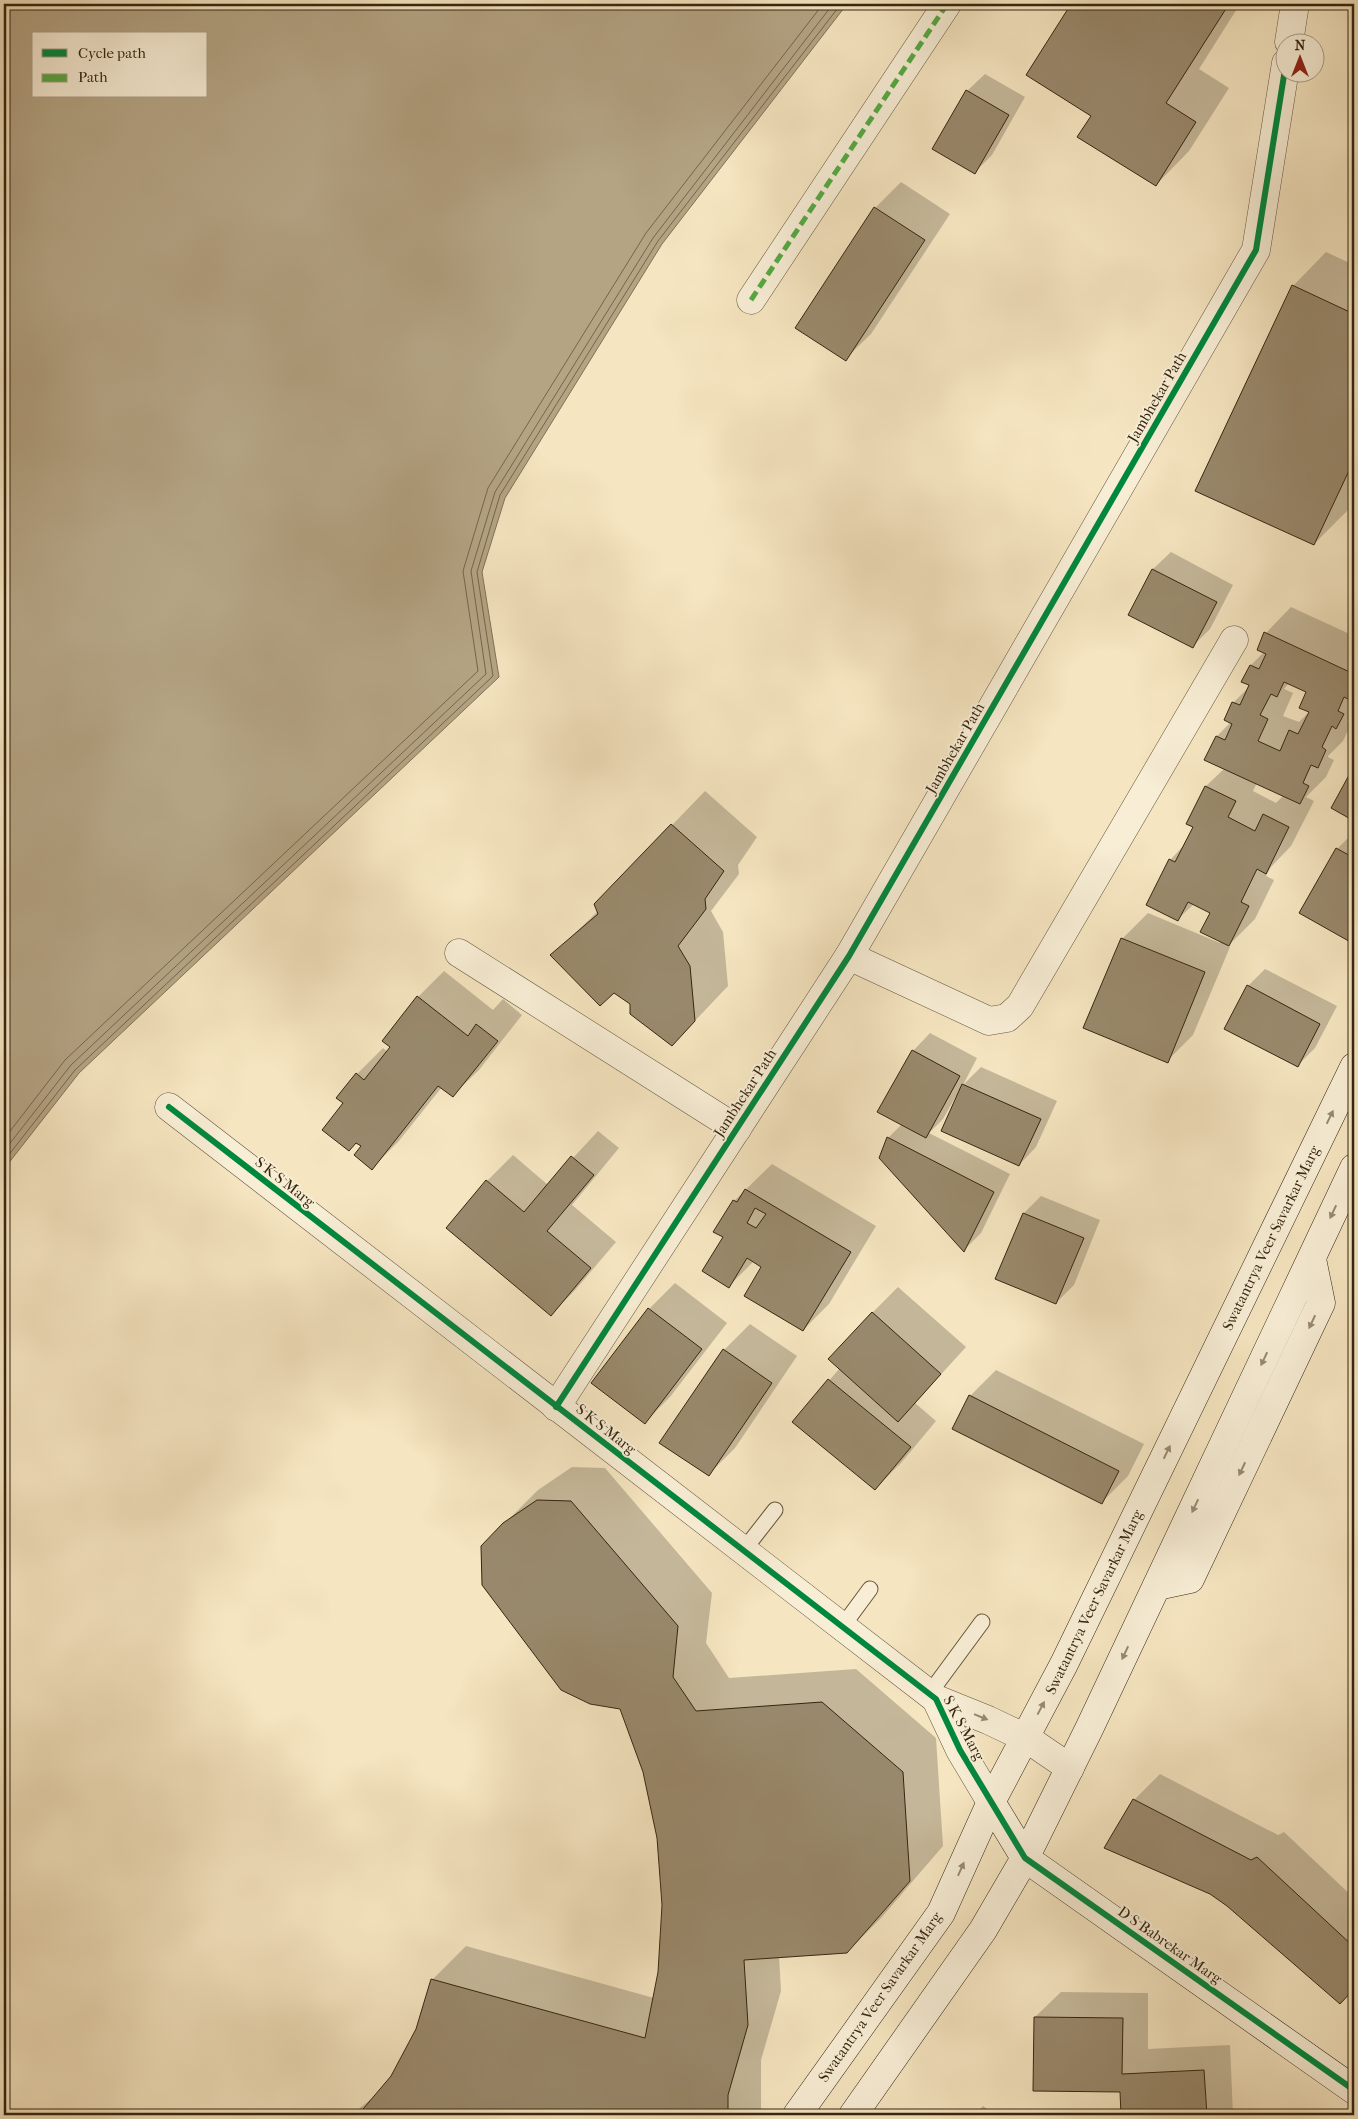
<svg xmlns="http://www.w3.org/2000/svg" width="1358" height="2119" viewBox="0 0 1358 2119" font-family="'IM FELL French Canon',serif">
<style>
.water{fill:#b4a484;stroke:#817256;fill-rule:evenodd}
.shadow{fill:#0003;fill-rule:evenodd}
.lines{fill:none;stroke-linecap:round;stroke-linejoin:round}
.shore{stroke:#74654a;stroke-width:1}
.building{fill:#99896c;stroke:#352610;fill-rule:evenodd}
.lane-casing{stroke:#65563c;stroke-width:17}
.street-casing{stroke:#65563c;stroke-width:29}
.secondary-casing{stroke:#352610;stroke-width:29}
.lane{stroke:#f8eed6;stroke-width:15}
.street{stroke:#f8eed6;stroke-width:28}
.secondary{stroke:#f8eed6;stroke-width:28}
.quiet{stroke:#54aa42;stroke-width:5;stroke-dasharray:10 5;stroke-linecap:butt}
.cycleway-casing{stroke:#f8eed6;stroke-width:9}
.cycleway{stroke:#00873e;stroke-width:6}
.oneway{fill:#968a73}
.labels{text-anchor:middle;dominant-baseline:central;stroke-width:4;stroke-linejoin:round;paint-order:stroke}
.street-label{font-size:15px;fill:#352610;stroke:#f8eed6}
</style>
<rect width="100%" height="100%" fill="#f5e5c0"/>
<filter id="stains"><feTurbulence type="fractalNoise" baseFrequency=".004" numOctaves="4"/><feColorMatrix values="0 0 0 0 .2 0 0 0 0 .09 0 0 0 0 .02 0 0 0 .5 -.17"/></filter>
<radialGradient id="worn" r=".72"><stop offset=".6" stop-color="#630" stop-opacity="0"/><stop offset="1" stop-color="#630" stop-opacity=".3"/></radialGradient>
<!-- water -->
<path class="water" d="M4 4H847L662 244 505 498 482 572 499 677 79 1073 4 1169ZM34 34H206V96H34Z"/>
<!-- shadow -->
<g class="shadow">
<path d="M1073 4H1240L1199 69 1229 88 1189 151 1156 185 1092 116 1028 75Z"/>
<path d="M985 74 1025 97 992 155 974 173 967 91Z"/>
<path d="M901 182 950 214 871 334 845 359 875 208Z"/>
<path d="M1326 252 1354 265V496L1348 510 1314 544 1293 286Z"/>
<path d="M1171 552 1233 585 1210 629 1192 647 1129 614 1153 569Z"/>
<path d="M1291 607 1354 636V709L1347 721 1351 724 1343 741 1328 756V757L1334 760 1326 777 1306 797 1314 801 1291 846 1271 867 1266 876 1274 880 1255 919 1228 946 1230 947 1193 1035 1167 1061 1122 939 1148 913 1220 943 1211 912 1194 904 1178 919 1170 860 1185 844 1194 827 1188 823 1206 786 1225 768 1217 736 1231 722 1233 703 1251 685V665L1264 652 1266 633ZM1289 683 1308 691 1310 711 1299 722 1283 716 1293 693 1284 689ZM1257 783 1284 795 1276 803 1253 791Z"/>
<path d="M1354 768V819L1333 808Z"/>
<path d="M705 791 757 837 738 865 739 874 711 911 723 932 728 986 672 1045 632 1003 552 955 598 911 595 905Z"/>
<path d="M1354 832V943L1301 913 1337 849Z"/>
<path d="M1265 969 1337 1006 1315 1048 1297 1066 1248 986Z"/>
<path d="M444 971 493 1010 503 999 522 1015 479 1070 453 1095 442 1087 398 1142 372 1168 345 1103 357 1074 383 1048 388 1052 418 997Z"/>
<path d="M930 1033 977 1058 963 1085 981 1067 1057 1101 1036 1147 1019 1165 956 1096 943 1119 929 1133 1010 1174 981 1233 964 1250 888 1138 902 1124 913 1051Z"/>
<path d="M598 1131 619 1148 572 1205 616 1242 576 1289 551 1315 487 1181 513 1155 548 1185Z"/>
<path d="M772 1164 876 1226 829 1304 803 1330 763 1266 754 1261 729 1286 724 1237 734 1201Z"/>
<path d="M1041 1196 1100 1220 1074 1285 1056 1303 1024 1213Z"/>
<path d="M675 1283 727 1323 670 1397 645 1422 649 1309Z"/>
<path d="M898 1287 966 1347 915 1403 936 1421 901 1463 875 1489 794 1421 840 1368 872 1313Z"/>
<path d="M750 1324 797 1356 735 1448 709 1474 724 1350Z"/>
<path d="M996 1370 1144 1444 1128 1476 1102 1502 970 1396Z"/>
<path d="M572 1467 605 1468 712 1593 706 1643 729 1678 856 1669 936 1738 943 1846 881 1918 847 1952 779 1956 781 1991 761 2060V2115H351L376 2095 392 2076 417 2030 432 1980 466 1946 654 1998 659 1972 664 1905 659 1837 644 1772 621 1708 482 1546 538 1490Z"/>
<path d="M1160 1774 1278 1835 1284 1832 1354 1898V1988L1340 2002 1134 1800Z"/>
<path d="M1061 1992 1148 1993V2049L1230 2045 1233 2115H1123L1121 2091 1035 2017Z"/>
<path d="M983 2106 997 2115H974Z"/>
</g>
<g class="lines">
<!-- shore -->
<g class="shore">
<path d="M4 1139 65 1060 478 671 463 571 488 488 646 233 823 4"/>
<path d="M4 1151 71 1065 486 674 471 571 495 492 653 238 833 4"/>
<path d="M4 1161 75 1070 493 676 477 572 500 495 658 241 841 4"/>
</g>
</g>
<!-- building -->
<g class="building">
<path d="M1071 4H1229L1166 103 1196 122 1156 186 1077 137 1091 116 1026 75Z"/>
<path d="M966 90 1009 115 975 174 932 149Z"/>
<path d="M874 207 925 240 846 361 795 328Z"/>
<path d="M1292 285 1354 314V460L1314 545 1195 491Z"/>
<path d="M1152 569 1217 602 1193 648 1128 615Z"/>
<path d="M1264 632 1354 674V691L1350 700 1344 697 1338 711 1344 714 1336 729 1332 726 1322 747 1326 750 1318 768 1311 765 1303 783 1309 786 1300 804 1204 760 1216 736 1225 740 1232 724 1224 720 1232 702 1240 705 1249 685 1241 682 1250 665 1259 669 1266 654 1257 650ZM1284 682 1306 692 1299 708 1309 712 1298 734 1289 730 1280 751 1258 741 1268 719 1260 715 1271 694 1277 697Z"/>
<path d="M1354 766V821L1331 808Z"/>
<path d="M1205 786 1236 801 1228 817 1255 831 1263 814 1289 827 1266 874 1257 869 1241 902 1249 906 1229 946 1200 932 1210 913 1188 902 1178 921 1146 905 1169 859 1175 862 1193 827 1186 824Z"/>
<path d="M671 824 724 871 705 899 706 909 678 946 690 966 695 1021 672 1046 630 1014V1004L614 993 600 1006 550 955 598 914 594 904Z"/>
<path d="M1336 848 1354 858V944L1299 913Z"/>
<path d="M1121 938 1205 972 1168 1063 1083 1028Z"/>
<path d="M1247 985 1320 1024 1298 1067 1224 1029Z"/>
<path d="M417 996 468 1036 476 1024 498 1041 453 1097 438 1086 372 1170 354 1155 361 1146 356 1143 349 1151 322 1130 343 1103 336 1098 356 1073 364 1080 390 1047 382 1041Z"/>
<path d="M912 1050 960 1076 926 1138 877 1112Z"/>
<path d="M962 1084 1041 1119 1019 1166 941 1131Z"/>
<path d="M887 1137 994 1192 964 1252 879 1158Z"/>
<path d="M571 1156 594 1175 547 1231 591 1268 551 1316 446 1228 486 1180 524 1212Z"/>
<path d="M745 1189 851 1252 803 1331 744 1296 761 1267 747 1258 729 1288 702 1271 723 1237 713 1232 733 1200 737 1202ZM755 1208 766 1214 756 1228 747 1223Z"/>
<path d="M1023 1213 1084 1238 1056 1304 995 1279Z"/>
<path d="M648 1308 702 1349 645 1424 591 1383Z"/>
<path d="M872 1312 941 1374 898 1422 828 1359Z"/>
<path d="M723 1349 772 1383 709 1476 659 1443Z"/>
<path d="M828 1379 911 1447 875 1490 792 1422Z"/>
<path d="M969 1395 1119 1471 1102 1504 952 1429Z"/>
<path d="M537 1500 571 1501 678 1626 673 1677 696 1711 822 1702 903 1772 910 1881 847 1953 744 1960 748 2025 728 2095V2115H358L391 2076 416 2029 431 1979 645 2038 658 1972 662 1905 657 1838 643 1772 620 1709 590 1704 561 1690 482 1585 481 1546 503 1523Z"/>
<path d="M1133 1799 1251 1860 1257 1857 1354 1947V1989L1340 2004 1227 1906 1210 1894 1104 1848Z"/>
<path d="M1034 2017 1123 2018 1122 2074 1204 2070 1207 2115H1121L1120 2092 1033 2091Z"/>
</g>
<g class="lines">
<!-- lane casing -->
<g class="lane-casing">
<g id="lane">
<path d="M743 1551 775 1510"/>
<path d="M842 1627 870 1589"/>
<path d="M929 1694 982 1622"/>
</g>
</g>
<!-- street casing -->
<g class="street-casing">
<g id="street">
<path d="M1289 42 1295 4"/>
<path d="M751 300 947 4"/>
<path d="M459 953 737 1129"/>
<path d="M849 956 989 1021 1007 1018 1020 1006 1234 640"/>
<path d="M169 1107 936 1699 960 1750 991 1802"/>
<path d="M556 1407 849 956 1256 250 1286 63"/>
<path d="M936 1699 988 1720 1026 1738 1070 1768"/>
</g>
</g>
<!-- secondary casing -->
<g class="secondary-casing">
<g id="secondary">
<path d="M1157 1586 1190 1579 1321 1303 1312 1259"/>
<path d="M991 1802 1025 1858 1354 2090"/>
<path d="M797 2115 941 1913 991 1802 1064 1664 1354 1067"/>
<path d="M853 2115 983 1930 1025 1858 1089 1729 1354 1168"/>
</g>
</g>
<!-- lane -->
<use href="#lane" class="lane"/>
<!-- street -->
<use href="#street" class="street"/>
<!-- secondary -->
<use href="#secondary" class="secondary"/>
<!-- quiet -->
<path class="quiet" d="M751 300 947 4"/>
<!-- cycleway casing -->
<g class="cycleway-casing">
<g id="cycleway">
<path d="M169 1107 936 1699 960 1750 1025 1858 1354 2090"/>
<path d="M556 1407 849 956 1256 250 1286 63"/>
</g>
</g>
<!-- cycleway -->
<use href="#cycleway" class="cycleway"/>
</g>
<!-- one-way arrows -->
<defs><path id="oneway-solid" d="M-6-.8H1V-3.2L6.5 0L1 3.2V.8H-6Z" transform="scale(1.25)"/></defs>
<g class="oneway">
<use href="#oneway-solid" transform="translate(1330 1117) rotate(-64)"/>
<use href="#oneway-solid" transform="translate(1333 1212) rotate(115)"/>
<use href="#oneway-solid" transform="translate(1312 1322) rotate(115)"/>
<use href="#oneway-solid" transform="translate(1264 1359) rotate(115)"/>
<use href="#oneway-solid" transform="translate(1167 1452) rotate(-64)"/>
<use href="#oneway-solid" transform="translate(1242 1469) rotate(115)"/>
<use href="#oneway-solid" transform="translate(1195 1506) rotate(115)"/>
<use href="#oneway-solid" transform="translate(1125 1653) rotate(115)"/>
<use href="#oneway-solid" transform="translate(1041 1708) rotate(-62)"/>
<use href="#oneway-solid" transform="translate(981 1717) rotate(22)"/>
<use href="#oneway-solid" transform="translate(961 1869) rotate(-66)"/>
</g>
<g class="labels">
<!-- street labels -->
<g class="street-label">
<text transform="translate(1157 397) rotate(-60)">Jambhekar Path</text>
<text transform="translate(955 748) rotate(-60)">Jambhekar Path</text>
<text transform="translate(745 1093) rotate(-57)">Jambhekar Path</text>
<text transform="translate(285 1182) rotate(38)">S K S Marg</text>
<text transform="translate(1271 1238) rotate(-64)">Swatantrya Veer Savarkar Marg</text>
<text transform="translate(606 1429) rotate(38)">S K S Marg</text>
<text transform="translate(1094 1602) rotate(-64)">Swatantrya Veer Savarkar Marg</text>
<text transform="translate(964 1728) rotate(62)">S K S Marg</text>
<text transform="translate(1170 1945) rotate(35)">D S Babrekar Marg</text>
<text transform="translate(880 1997) rotate(-55)">Swatantrya Veer Savarkar Marg</text>
</g>
</g>
<!-- margin -->
<rect width="1358" height="2119" fill="none" stroke="#f5e5c0" stroke-width="20"/>
<rect x="5" y="5" width="1348" height="2109" fill="none" stroke="#352610" stroke-width="2.5"/>
<rect x="10" y="10" width="1338" height="2099" fill="none" stroke="#352610"/>
<!-- legend -->
<rect x="32" y="32" width="175" height="65" fill="#f8eed6" stroke="#aa9e87"/>
<rect x="42" y="49" width="25" height="8" fill="#00873e" stroke="#aa9e87"/>
<text x="78" y="58" font-size="15" fill="#352610">Cycle path</text>
<rect x="42" y="74" width="25" height="8" fill="#54aa42" stroke="#aa9e87"/>
<text x="78" y="82" font-size="15" fill="#352610">Path</text>
<!-- north arrow -->
<g transform="translate(1300 58)"><circle r="24" fill="#f8eed6" stroke="#aa9e87"/>
<path d="M0-4L9 19L0 12L-9 19Z" fill="#8f2418"/>
<text y="-8" font-size="14" font-weight="bold" text-anchor="middle" fill="#352610">N</text>
</g>
<rect width="100%" height="100%" filter="url(#stains)"/>
<rect width="100%" height="100%" fill="url(#worn)"/>
</svg>
